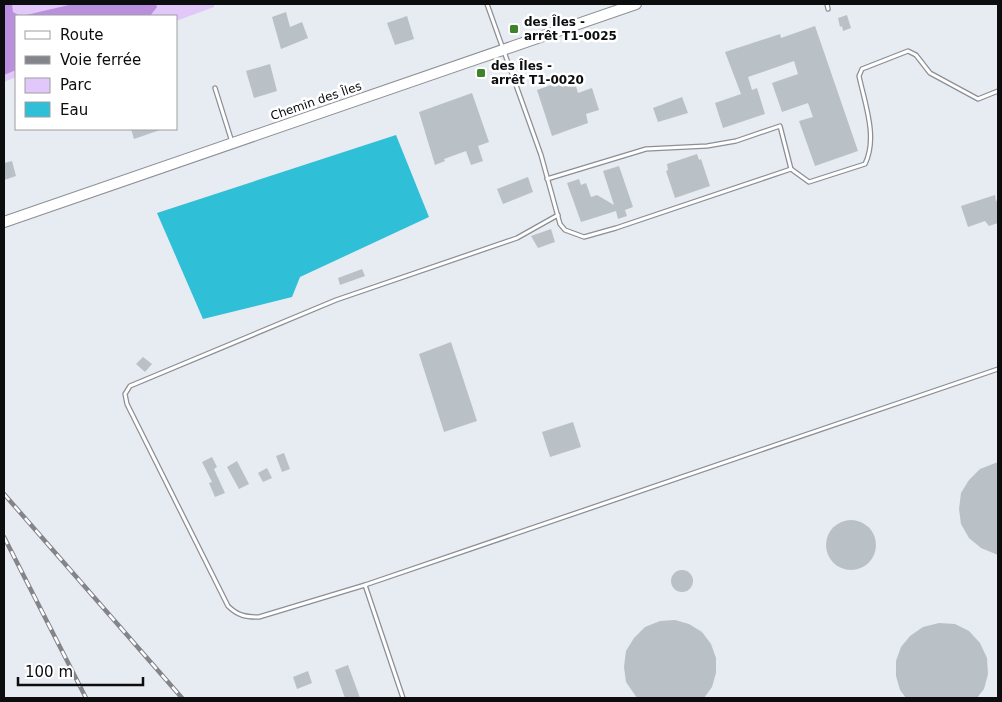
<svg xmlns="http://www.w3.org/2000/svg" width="1002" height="702" viewBox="0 0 1002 702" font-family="'DejaVu Sans',sans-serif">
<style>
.green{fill:#e2c8fa}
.forest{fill:#ba90de}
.water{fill:#2fbfd7}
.building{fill:#bac1c6}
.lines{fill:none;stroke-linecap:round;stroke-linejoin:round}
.service-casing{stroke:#8c8f95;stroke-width:5.5}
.secondary-casing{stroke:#8c8f95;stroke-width:12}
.service{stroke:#fff;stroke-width:3}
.secondary{stroke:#fff;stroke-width:10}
.rail-casing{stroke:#83858a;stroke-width:4.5}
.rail{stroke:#fff;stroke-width:2.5;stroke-dasharray:8;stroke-linecap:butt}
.poi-dot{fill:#3d8328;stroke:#fff;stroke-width:2}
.labels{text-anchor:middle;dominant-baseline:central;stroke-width:5;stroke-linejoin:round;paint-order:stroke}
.poi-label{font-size:12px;font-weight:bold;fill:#0c0d0f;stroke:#fff;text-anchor:start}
.street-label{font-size:12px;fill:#0c0d0f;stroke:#fff}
</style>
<rect width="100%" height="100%" fill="#e7ebf2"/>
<!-- green -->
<path class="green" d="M4 4H214V7L176 21V16H16V77L4 82Z"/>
<!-- forest -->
<g class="forest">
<path d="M4 4H12L13 12 20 16H16V70L4 75Z"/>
<path d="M73 4H156L157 7 150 16H22Z"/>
</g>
<!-- water -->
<path class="water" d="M396 135 429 217 300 277 292 297 203 319 157 213Z"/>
<!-- building -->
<g class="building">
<path d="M286 12 290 27 302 22 308 38 281 49 272 17Z"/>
<path d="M847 15 851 28 843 31 842 26 840 27 838 18Z"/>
<path d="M407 16 414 39 395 45 387 23Z"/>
<path d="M815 26 858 151 815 166 799 121 813 117 808 103 782 112 772 83 798 74 794 61 748 77 752 90 757 88 765 114 723 128 715 103 741 94 725 52 780 34 781 38Z"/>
<path d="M270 64 277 91 254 98 246 71Z"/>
<path d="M573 77 578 93 592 88 599 110 586 114 588 123 552 136 537 90Z"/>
<path d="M472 93 489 142 478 146 483 161 471 165 466 151 444 159 445 161 435 165 419 112Z"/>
<path d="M682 97 688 113 658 122 653 108Z"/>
<path d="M131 129H159L160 130 134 139Z"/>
<path d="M697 154 699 160 701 159 710 186 675 198 666 171 668 170 667 164Z"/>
<path d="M12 161 16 176 4 180V163Z"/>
<path d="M619 166 633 207 625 210 627 216 618 219 616 211 581 222 567 183 579 179 581 185 586 183 591 197 597 195 614 205 603 171Z"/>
<path d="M528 177 533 192 503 204 497 189Z"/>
<path d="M995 195 996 201 998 200V223L989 226 985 221 968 227 961 206Z"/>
<path d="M551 229 555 242 538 248 531 236Z"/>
<path d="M362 269 365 276 340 285 338 278Z"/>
<path d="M451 342 477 421 444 432 419 354Z"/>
<path d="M143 357 152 364 145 372 136 364Z"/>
<path d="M573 422 581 447 550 457 542 432Z"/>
<path d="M284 453 290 469 282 472 276 456Z"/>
<path d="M212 457 217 467 214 469 225 493 215 497 209 483 212 482 202 462Z"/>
<path d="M237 461 249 484 239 489 227 467Z"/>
<path d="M998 462V555L981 548 969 538 961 524 959 509 961 493 969 480 980 469Z"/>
<path d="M267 468 272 478 263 482 258 473Z"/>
<circle cx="851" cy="545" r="25"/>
<circle cx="682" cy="581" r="11"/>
<path d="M675 620 689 624 702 632 711 644 716 658V673L712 687 704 698H637L626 682 624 667 626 651 634 638 645 627 660 621Z"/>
<path d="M939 623 955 624 969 631 980 643 987 658 988 674 984 689 977 698H906L900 690 896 676V661L901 647 910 636 923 627Z"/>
<path d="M348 665 360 698H345L335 670Z"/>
<path d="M308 671 312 683 297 689 293 677Z"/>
</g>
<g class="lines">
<!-- service casing -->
<g class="service-casing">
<g id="service">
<path d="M487 4 541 155 560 224 565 230 584 237 616 228 791 169 809 182 865 164C878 138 865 104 859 76L862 69 908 51 916 55 930 73 978 99 998 91"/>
<path d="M827 4 828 9"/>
<path d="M215 88 232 142"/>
<path d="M547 179 646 149 707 146 736 141 780 126 791 169"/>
<path d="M558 215 517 238 336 300 130 386 125 394 127 404 228 606C238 616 246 617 259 617L365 585 998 369"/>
<path d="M365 585 403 698"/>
</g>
</g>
<!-- secondary casing -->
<g class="secondary-casing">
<path id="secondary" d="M4 222 636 4"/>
</g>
<!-- service -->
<use href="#service" class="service"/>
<!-- secondary -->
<use href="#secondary" class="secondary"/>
<!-- rail casing -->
<g class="rail-casing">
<g id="rail">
<path d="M4 494 182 698"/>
<path d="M4 537 86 698"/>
</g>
</g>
<!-- rail -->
<use href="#rail" class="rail"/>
</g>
<!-- markers -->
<g class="poi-dot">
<rect x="509" y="24" width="10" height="10" rx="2.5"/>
<rect x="476" y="68" width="10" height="10" rx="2.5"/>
</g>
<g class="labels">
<!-- poi labels -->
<g class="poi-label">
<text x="524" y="22">des Îles -<tspan x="524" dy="14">arrêt T1-0025</tspan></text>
<text x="491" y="66">des Îles -<tspan x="491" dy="14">arrêt T1-0020</tspan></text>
</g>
<!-- street labels -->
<g class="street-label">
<text transform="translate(316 101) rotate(-19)">Chemin des Îles</text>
</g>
</g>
<!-- border -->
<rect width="1002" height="702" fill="none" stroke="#0c0d0f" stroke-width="10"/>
<!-- legend -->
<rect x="15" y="15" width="162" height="115" fill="#ffffff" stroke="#9e9e9f"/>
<rect x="25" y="31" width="25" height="8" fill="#ffffff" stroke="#9e9e9f"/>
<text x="60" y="40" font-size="15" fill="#0c0d0f">Route</text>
<rect x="25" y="56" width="25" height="8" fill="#83858a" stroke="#9e9e9f"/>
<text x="60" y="65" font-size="15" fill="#0c0d0f">Voie ferrée</text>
<rect x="25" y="78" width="25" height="15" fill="#e2c8fa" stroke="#9e9e9f"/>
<text x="60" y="90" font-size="15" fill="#0c0d0f">Parc</text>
<rect x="25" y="102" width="25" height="15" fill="#2fbfd7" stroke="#9e9e9f"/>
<text x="60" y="115" font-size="15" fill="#0c0d0f">Eau</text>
<!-- scale -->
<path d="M18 677v8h125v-8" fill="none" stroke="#0c0d0f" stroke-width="2.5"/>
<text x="25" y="677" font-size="15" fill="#0c0d0f" stroke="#ffffff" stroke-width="4" paint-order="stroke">100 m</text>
</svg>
